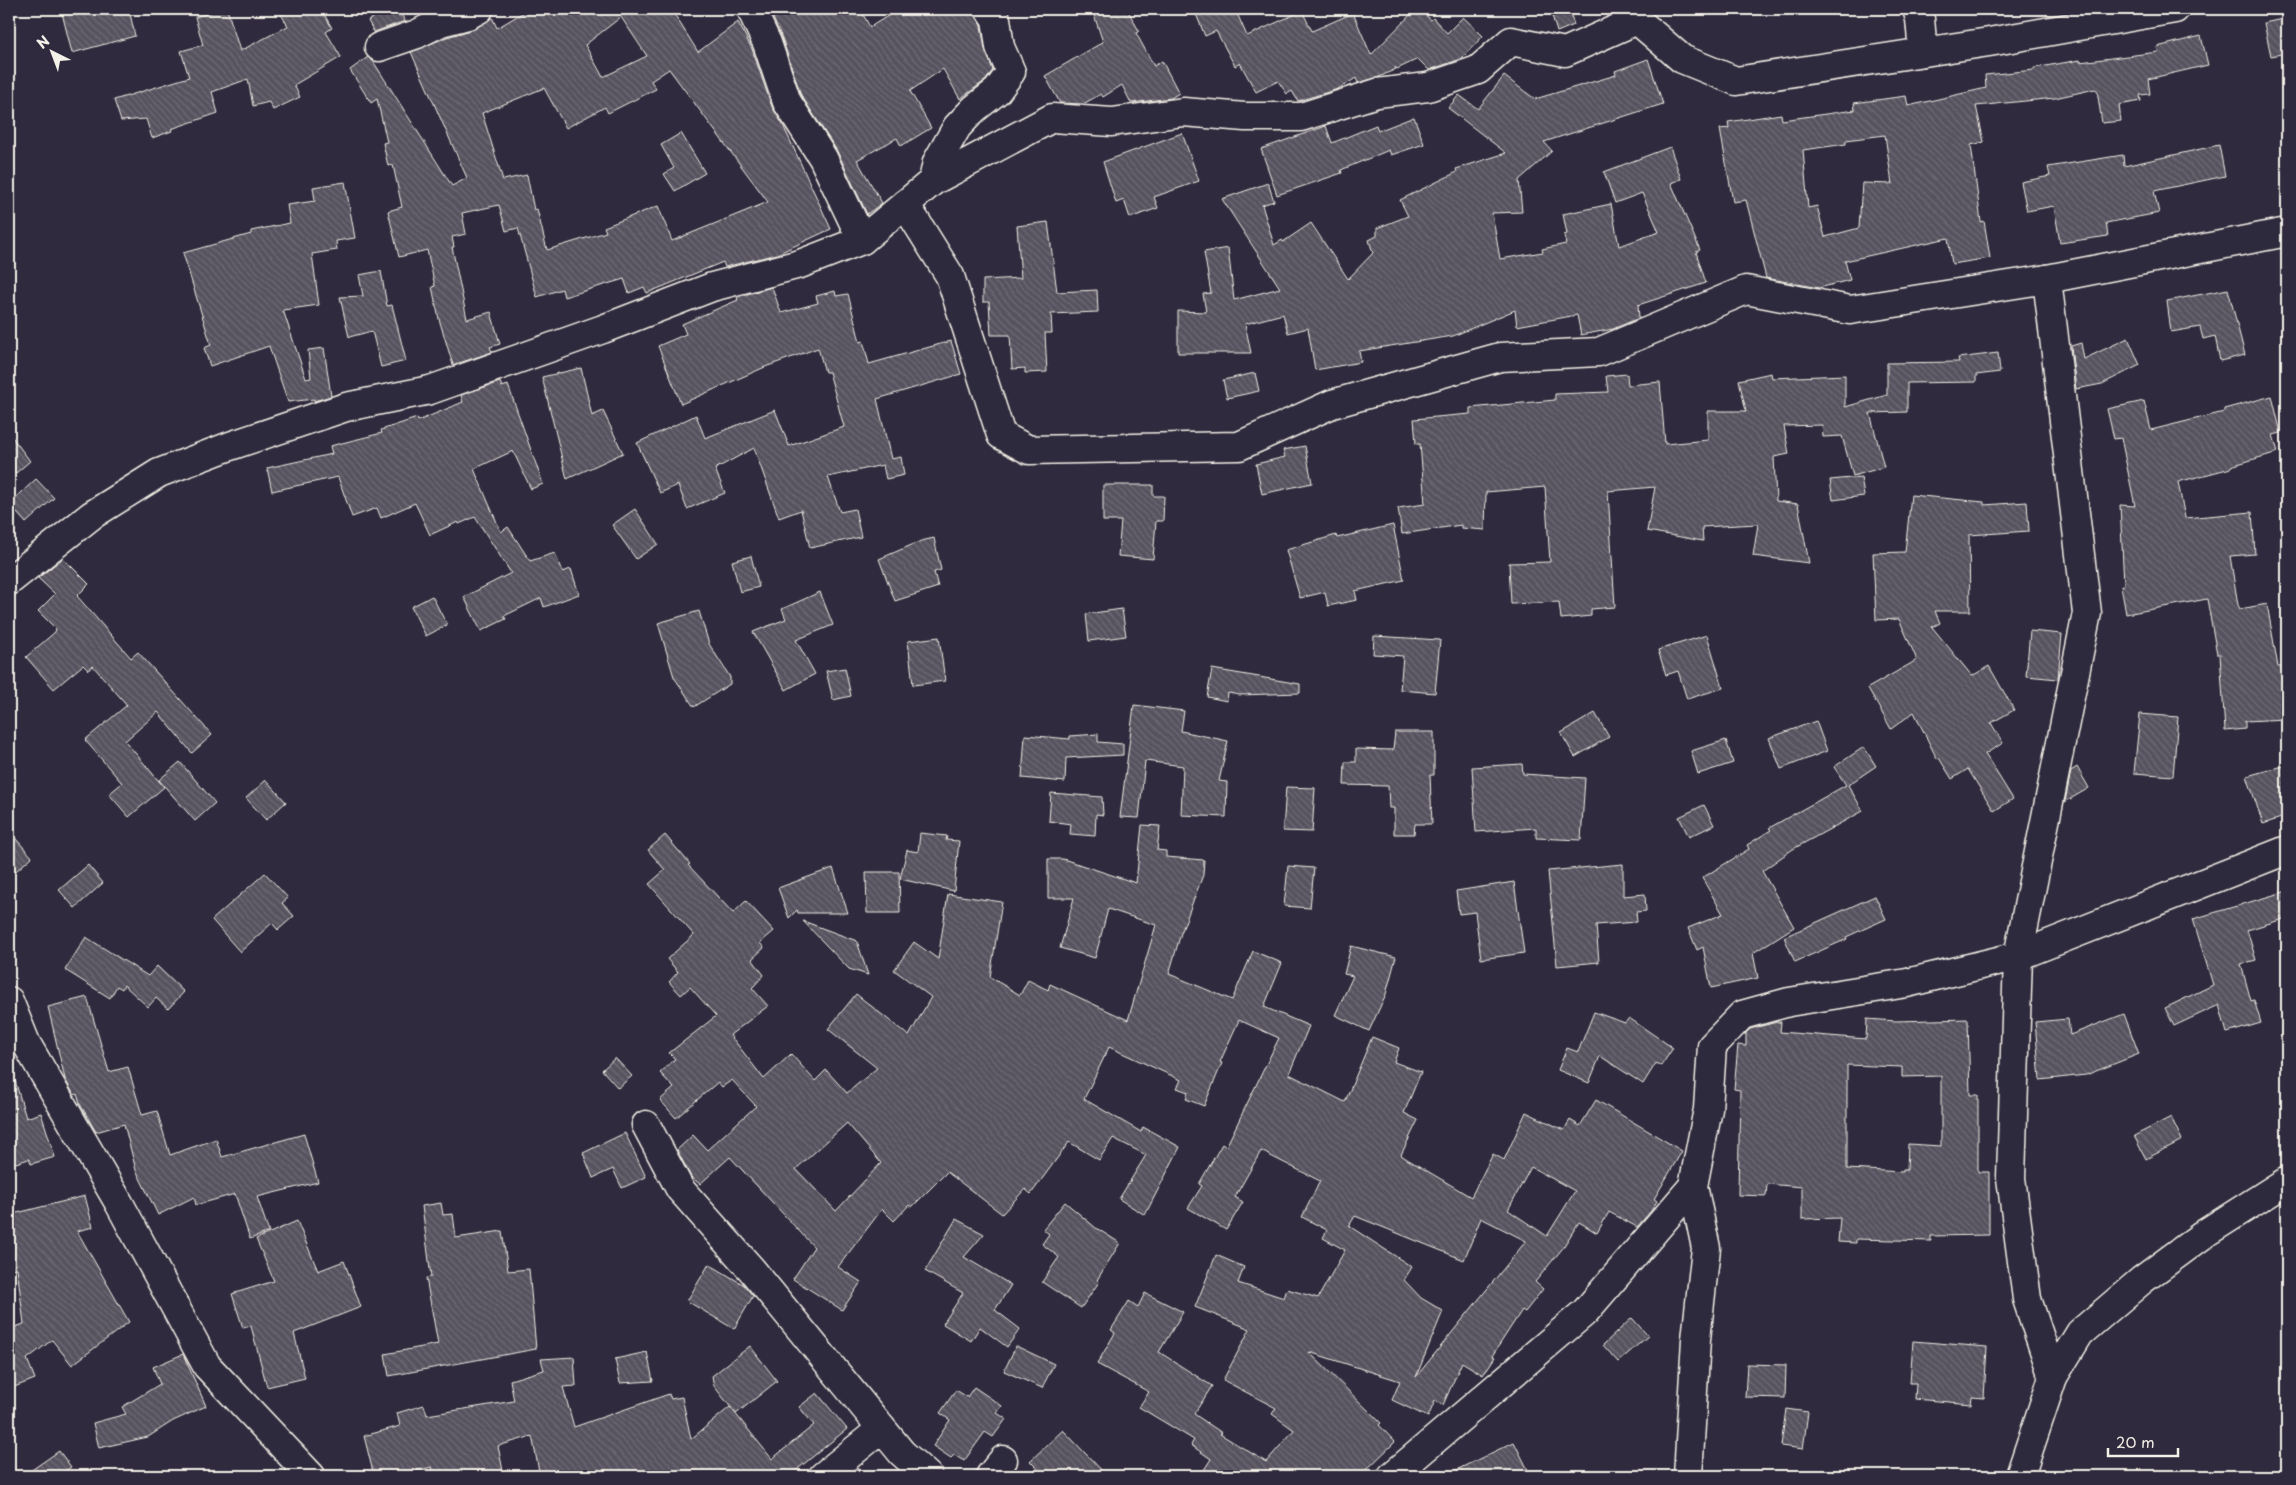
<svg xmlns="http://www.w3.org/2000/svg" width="2296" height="1485" viewBox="0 0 2296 1485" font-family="'Playpen Sans',sans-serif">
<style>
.building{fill:url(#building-back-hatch);stroke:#f4f1e8;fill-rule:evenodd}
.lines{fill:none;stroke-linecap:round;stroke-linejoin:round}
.minor-casing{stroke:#f4f1e8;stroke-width:31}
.minor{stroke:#2f2a3d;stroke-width:28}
</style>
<defs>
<pattern id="building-back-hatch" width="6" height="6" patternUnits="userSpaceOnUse" patternTransform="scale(1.25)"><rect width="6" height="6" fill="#56525f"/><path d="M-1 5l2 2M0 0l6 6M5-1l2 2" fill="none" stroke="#6f6b76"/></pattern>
</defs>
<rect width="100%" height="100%" fill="#2f2a3d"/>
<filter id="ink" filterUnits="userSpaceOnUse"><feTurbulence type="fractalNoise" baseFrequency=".02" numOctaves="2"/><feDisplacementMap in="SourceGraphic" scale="10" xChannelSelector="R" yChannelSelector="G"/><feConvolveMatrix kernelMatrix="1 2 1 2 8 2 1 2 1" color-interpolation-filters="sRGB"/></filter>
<g filter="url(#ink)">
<!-- building -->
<g class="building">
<path d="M61 9H129L135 36 72 53Z"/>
<path d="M223 9H227L240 51 288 26 278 9H321L332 28 326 32 341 57 294 85 300 97 273 110 269 102 253 106 248 79 212 92 218 113 171 129 172 131 152 138 146 119 121 121 114 100 189 77 181 51 203 45 195 17Z"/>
<path d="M387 9H398L405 21 374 32 368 21Z"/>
<path d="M529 9H671L698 52 738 22 752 49 772 107 782 123 831 229 777 254 725 267 723 262 647 293 644 287 629 293 624 279 564 297 562 289 537 297 518 228 506 231 499 205 462 213 466 234 452 237 454 247H452L467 319 491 312 500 344 490 347 492 352 453 365 439 319 432 287 435 286 427 250 399 257 388 211 402 207 393 165 388 166 383 143 387 142 377 99 371 103 350 70 368 57 373 61 452 186 467 178 411 52 447 37 475 29 492 17 497 28ZM621 17 647 56 603 77 585 45ZM669 69 768 202 672 241 658 206 604 227 606 232 547 250 537 209 534 210 527 175 503 180 482 113 544 88 566 128 605 107 608 113 656 89 651 81Z"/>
<path d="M790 9H860L870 27 899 9H974L981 25 985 49 993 70 986 80 960 99 943 69 910 91 931 128 901 146 897 138 857 160 882 203 867 214 837 151 801 95 782 38 773 18Z"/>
<path d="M1092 9H1127L1139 31 1136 33 1154 66 1162 61 1179 93 1171 98 1131 103 1122 85 1103 97 1101 94 1083 104 1060 103 1045 76 1103 42Z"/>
<path d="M1194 9H1235L1247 36 1302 11 1312 31 1353 13 1371 55 1416 9H1419L1431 20 1433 18 1447 33 1463 17 1483 36 1461 59 1429 70 1418 59 1397 69 1395 67 1396 69 1379 77 1358 83 1356 78 1338 89 1298 101 1292 91 1287 94 1278 81 1256 92 1240 63 1235 66 1216 31 1205 36Z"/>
<path d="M1550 9H1569L1574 25 1557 32Z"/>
<path d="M2287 18V53L2271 56 2264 23Z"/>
<path d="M2201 36 2208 65 2148 79 2150 94 2140 95 2141 101 2119 105 2121 121 2102 123 2097 90 2095 89 2055 98 1976 106 1984 142 1971 145 1981 222 1984 221 1990 258 1952 264 1948 238 1845 261 1850 280 1819 288 1766 278 1746 200 1733 202 1720 129 1729 128 1728 122 1781 114 1782 120 1855 110 1854 103 1906 96 1908 106 1986 88 1985 75 2034 70V68L2080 60V62L2158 52 2157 47ZM1885 135 1892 184 1862 183 1859 228 1825 237 1817 206 1808 208 1803 150 1846 144V140Z"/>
<path d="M1648 59 1663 104 1544 142 1552 151 1519 180 1522 212 1492 213 1500 259 1543 252 1542 249 1566 244 1564 235 1567 234 1563 214 1611 204 1619 246 1659 232 1642 193 1615 203 1604 172 1670 147 1681 179 1671 183 1700 250 1696 252 1706 283 1638 305 1639 318 1613 329 1581 335 1577 315 1517 326 1515 310 1453 336 1359 351 1361 362 1315 370 1308 328 1288 333 1283 314 1245 324 1251 353H1178V311L1206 312 1203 294 1211 293 1204 252 1228 248 1234 300 1280 288 1222 199 1268 183 1274 201 1262 205 1274 245 1282 240 1283 242 1311 223 1348 279 1373 253 1369 240 1377 236V228L1408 216 1400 200 1457 172 1456 169 1506 153 1448 108 1459 95 1478 109 1504 76 1535 99 1616 75 1615 71Z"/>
<path d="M1414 117 1424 144 1391 155 1389 150 1341 170 1342 173 1277 195 1261 149 1326 126 1332 143 1376 125 1378 131Z"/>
<path d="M681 133 705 173 675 191 664 174 674 168 661 145Z"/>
<path d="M1182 133 1199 181 1154 197 1158 208 1130 218 1124 200 1116 203 1103 162Z"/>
<path d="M2219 145 2225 176 2154 191 2159 213 2106 223 2108 236 2060 243 2054 206 2027 211 2021 182 2050 176 2048 167 2123 155 2124 166Z"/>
<path d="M345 182 355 238 336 241 337 250 312 254 319 305 283 310 306 379 311 378 308 350 324 348 331 396 314 401V399L288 402 269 346 210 366 204 348 211 345 183 253 251 234V231L290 223 287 205 315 201 313 187Z"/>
<path d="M1048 222 1057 292 1097 290 1098 312 1051 314 1052 333H1045L1047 372 1025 373V368L1012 369 1010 335H991L989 302H983V280L1021 278 1017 226Z"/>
<path d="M381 271 387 306 392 305 406 361 381 367 372 331 349 337 340 297 363 296 359 275Z"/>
<path d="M772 287 781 313 818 303 816 296 835 291 836 296 848 294 860 342 863 341 869 364 951 341 961 374 877 399 891 459 901 457 904 475 886 479 883 465 828 477 840 512 855 509 861 537 810 548 801 510 779 518 754 448 715 469 725 493 687 509 678 485 660 493 637 443 696 415 705 438 775 410 789 446 844 427 829 372H825L818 348 765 367 681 404 658 346 686 334 682 324 738 300 737 297Z"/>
<path d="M2228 289 2245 355 2220 361 2215 336 2203 339 2200 327 2171 332 2167 301Z"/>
<path d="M2128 338 2140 365 2102 384 2076 389 2071 346 2081 343 2084 359Z"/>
<path d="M1998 353 2000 372 1976 375V382L1907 383V412L1870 413 1884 467 1853 476 1842 436 1823 437 1822 425 1784 426 1789 454 1774 457 1776 501 1798 504 1809 563 1753 556 1758 524 1702 527 1703 541 1647 531 1655 487 1608 491 1615 607 1591 609V616L1561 619 1559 602 1511 604 1509 563 1550 562 1545 487 1486 492 1485 530 1461 528V525L1402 534 1398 508 1425 504 1420 444H1416L1414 419 1470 414V408L1555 400V394L1608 392 1606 376 1627 374 1628 385 1660 382 1665 444 1708 440V411H1746L1739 380 1771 373 1772 378 1845 375V407L1887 395V363L1959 362 1958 358Z"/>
<path d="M581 368 592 416 603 411 623 453 567 479 542 377Z"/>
<path d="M1255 373 1259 391 1227 398 1223 380Z"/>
<path d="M500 382 502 387 508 385 543 484 531 489 513 451 474 469 501 532 508 527 530 561 555 553 562 572 571 569 579 594 544 607 541 598 504 616 506 619 481 631 464 597 511 573 475 517 459 524 458 522 430 535 415 503 381 518 377 508 352 517 338 477 272 491 267 468 332 454 330 446 382 433 381 430 417 418 418 421 463 402 461 395Z"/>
<path d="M2272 396 2281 433 2273 435 2278 452 2231 466V468L2178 482 2185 518 2252 512 2255 554 2230 556 2238 605 2240 609 2267 604 2278 667H2285L2287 719 2245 721V729L2225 731 2220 654H2217L2207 599 2126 614 2121 586 2124 585 2120 505 2135 506 2121 438 2114 439 2107 409 2144 401 2151 430 2224 412V409Z"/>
<path d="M9 433 30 461 16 473 9 463Z"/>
<path d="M1305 446 1312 483 1262 494 1256 464 1285 457 1283 450Z"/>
<path d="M1861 477 1864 496 1833 500 1830 480Z"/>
<path d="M36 479 54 498 26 523 9 504Z"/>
<path d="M1103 485H1153V496H1164L1163 521H1156L1153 559 1118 556 1121 521H1103Z"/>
<path d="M1911 495 1984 502V505L2027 502 2029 531 1969 535 1970 611H1935L1940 623 1932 627 1972 676 1989 666 2014 710 1991 723 2003 743 1985 754 2013 799 1994 811 1968 769 1952 779 1939 758 1937 759 1914 712 1891 729 1868 688 1917 660 1899 619 1876 620 1873 553 1905 552Z"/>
<path d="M635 509 658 544 636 559 612 525Z"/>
<path d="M1393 525 1404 580 1355 591 1357 600 1328 606 1325 592 1300 598 1286 550 1336 535 1337 538Z"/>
<path d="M934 538 941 570 934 572 938 587 895 601 879 559 921 541Z"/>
<path d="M751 556 759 587 740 592 732 561Z"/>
<path d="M63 558 89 584 77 596 131 658 138 652 212 735 192 753 158 712 125 741 164 787 129 817 109 794 122 783 85 740 127 705 93 666 88 670 83 665 54 689 26 657 55 632 56 629 38 611 55 594 38 578Z"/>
<path d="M820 592 833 625 796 640 815 674 786 690 753 632 786 619 782 609Z"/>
<path d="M432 596 447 625 426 636 411 607Z"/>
<path d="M1122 609 1126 636 1089 641 1086 614Z"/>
<path d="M699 611 709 644 730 677V684L694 707 674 677 658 623Z"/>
<path d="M2030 631 2062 634 2058 679 2026 676Z"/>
<path d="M1707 635 1723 688 1687 699 1678 671 1666 675 1658 650Z"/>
<path d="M1374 636 1440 640 1435 693 1400 690 1403 656 1373 654Z"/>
<path d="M939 637 945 681 913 685 908 641Z"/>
<path d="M845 668 851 696 833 700 826 671Z"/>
<path d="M1212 669 1300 684V693L1240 695 1228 693 1227 701 1207 697Z"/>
<path d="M1134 705 1184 711 1181 731 1228 741 1219 781 1227 782 1226 817 1181 815 1183 766 1145 761 1139 818 1120 817Z"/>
<path d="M1595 713 1609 737 1575 757 1561 733Z"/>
<path d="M2140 714 2178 717 2173 776 2134 773Z"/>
<path d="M1816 721 1827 751 1781 769 1769 738Z"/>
<path d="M1395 732H1434V775H1430L1432 824H1415L1414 834H1394V808H1389L1388 786 1344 785 1345 762H1356V749L1393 750Z"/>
<path d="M1098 734V742L1123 744V755L1066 758 1065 782 1022 778 1025 735 1070 739V736Z"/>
<path d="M1726 740 1733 763 1698 774 1691 751Z"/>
<path d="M1864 747 1876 766 1848 785 1863 811 1793 849 1762 871 1794 927 1753 953 1758 978 1711 988 1703 947 1697 950 1688 928 1723 914 1702 878 1749 849 1747 845 1771 830 1769 828 1846 785 1834 767Z"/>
<path d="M180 762 215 803 195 821 159 780Z"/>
<path d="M1522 764 1523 774 1585 778 1581 840 1536 838V828L1476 832 1472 767Z"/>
<path d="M2287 765V816L2263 824 2247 776Z"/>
<path d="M2077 767 2089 788 2065 802 2071 771Z"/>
<path d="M266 780 286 802 266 820 246 798Z"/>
<path d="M1286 787 1315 788 1312 832 1283 831Z"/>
<path d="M1051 793 1102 797 1103 815 1096 814 1095 836 1070 834 1071 824 1049 821Z"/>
<path d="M1704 805 1714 825 1689 837 1679 817Z"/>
<path d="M1142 825 1160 826 1157 850 1166 851V857L1204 860 1203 875 1181 933 1169 974 1232 1000 1253 951 1282 963 1264 1007 1309 1026 1289 1074 1345 1102 1372 1037 1399 1048 1394 1062 1421 1072 1404 1113 1418 1120 1401 1155 1407 1159 1471 1197 1493 1154 1504 1160 1526 1112 1564 1130 1570 1120 1580 1126 1596 1100 1682 1151 1654 1199 1657 1201 1651 1211 1637 1227 1609 1212 1597 1233 1579 1222 1562 1249 1535 1282 1543 1289 1525 1312 1522 1310 1492 1356 1495 1357 1483 1375 1462 1362 1443 1405 1435 1401 1428 1417 1392 1400 1400 1381 1309 1352 1381 1423 1379 1425 1395 1442 1360 1476H1200L1211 1459 1191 1445 1194 1440 1139 1407 1149 1392 1097 1364 1115 1333 1111 1330 1129 1301 1138 1307 1145 1293 1183 1312 1159 1352 1212 1386 1194 1414 1222 1433 1220 1434 1266 1462 1294 1430 1272 1414 1276 1408 1223 1380 1250 1329 1195 1307 1216 1255 1244 1267 1238 1283 1284 1298 1287 1289 1318 1298 1345 1250 1323 1238 1327 1230 1302 1217 1320 1181 1261 1151 1235 1197 1243 1202 1226 1230 1188 1208 1202 1186 1199 1184 1222 1144 1226 1147 1279 1038 1239 1020 1220 1062 1222 1063 1204 1106 1186 1099 1188 1092 1177 1088 1181 1080 1109 1047 1084 1099 1141 1132 1143 1127 1180 1147 1145 1215 1119 1199 1146 1155 1113 1138 1099 1160 1069 1142 1031 1194 1025 1189 1002 1214 947 1172 912 1207 909 1205 894 1221 882 1209 838 1267 861 1282 842 1310 793 1279 814 1247 730 1157 700 1184 691 1177 677 1150 693 1135 707 1150 756 1106 732 1080 722 1087 718 1082 676 1118 660 1100 674 1088 660 1073 675 1059 669 1053 716 1016 690 987 681 995 669 982 678 972 667 959 694 935 649 884 665 870 648 850 665 835 690 864 688 865 733 913 746 901 774 931 760 943 764 948 752 959 764 975 752 988 768 1006 730 1035 764 1079 791 1054 815 1081 826 1070 847 1093 877 1068 828 1029 856 994 909 1036 931 997 894 970 914 942 938 959 948 894 1002 902 990 977 1020 995 1028 980 1048 990 1050 984 1128 1020 1156 925 1108 909 1095 958 1060 948 1074 898H1048V859H1063L1136 883ZM847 1123 881 1163 836 1211 796 1169ZM1531 1167 1575 1191 1547 1236 1508 1210ZM1355 1216 1464 1260 1481 1218 1526 1241 1416 1377 1443 1311 1421 1298 1404 1280 1412 1267 1349 1226Z"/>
<path d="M9 831 32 857 9 877Z"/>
<path d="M920 833 947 836 946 840 959 841 954 891 900 879 907 850 918 852Z"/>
<path d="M1623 864V896L1645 894 1646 911 1636 912 1637 922 1596 925 1599 962 1557 966 1548 871Z"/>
<path d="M88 865 103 883 75 908 59 890Z"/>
<path d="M1288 866 1314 868 1310 908 1284 906Z"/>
<path d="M833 868 848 913H798L797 910 789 918 778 888Z"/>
<path d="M866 872H899L900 913H867Z"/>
<path d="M265 873 288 898 282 903 294 916 278 930 272 923 240 952 212 920Z"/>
<path d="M1514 882 1524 953 1481 959 1475 912 1459 914 1456 891Z"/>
<path d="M2287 891V918L2247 930 2256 960 2241 964 2251 1001 2254 1000 2261 1023 2227 1033 2219 1005 2174 1026 2165 1008 2213 985 2193 919Z"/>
<path d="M1875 896 1886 919 1846 937 1847 939 1795 962 1784 937Z"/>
<path d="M803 921 857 941 868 975 849 969Z"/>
<path d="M86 937 148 976 157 966 184 992 168 1009 156 998 148 1007 124 985 122 989 117 986 110 998 65 970Z"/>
<path d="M1351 946 1396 957 1386 994 1369 1031 1335 1015 1353 976 1344 974Z"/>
<path d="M87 997 109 1072 128 1067 142 1115 157 1111 170 1155 216 1139 222 1157 304 1134 318 1182 257 1197 269 1232 250 1239 235 1194 196 1205 194 1197 158 1215 136 1170 124 1124 96 1132 80 1104 77 1094 74 1095 65 1079 48 1007Z"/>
<path d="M1594 1012 1625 1023 1629 1018 1673 1048 1661 1066 1656 1063 1643 1084 1600 1056 1589 1083 1558 1070 1567 1048 1578 1052Z"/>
<path d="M2124 1014 2139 1054 2086 1075 2040 1080 2035 1022 2068 1019 2070 1035Z"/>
<path d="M1867 1019 1896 1021 1968 1019 1970 1095H1978V1172H1989V1235L1931 1236V1241L1856 1239V1243L1838 1242 1840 1218 1802 1219V1187L1767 1184 1766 1196 1738 1195 1740 1090 1734 1089 1738 1045 1746 1046V1033L1750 1029 1777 1022H1781L1780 1032 1866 1039ZM1847 1065 1902 1067V1077L1941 1076V1146L1908 1144 1907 1170H1903V1172L1847 1169Z"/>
<path d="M615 1058 632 1076 618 1088 602 1070Z"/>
<path d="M14 1077 26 1118 41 1113 55 1157 31 1164 29 1159 9 1165V1078Z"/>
<path d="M2171 1117 2182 1140 2146 1159 2134 1136Z"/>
<path d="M625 1133 646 1177 622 1188 613 1169 593 1178 583 1153Z"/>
<path d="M85 1196 93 1227 77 1231 129 1322 72 1365 52 1340 27 1359 35 1379 9 1389V1316L15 1327 24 1324 17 1268 9 1269V1215Z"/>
<path d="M1065 1202 1096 1228 1120 1243 1097 1280 1099 1282 1081 1308 1042 1282 1059 1257 1042 1244 1049 1234 1043 1229Z"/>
<path d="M441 1203 443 1215 453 1214 456 1238 502 1231 508 1271 529 1269 536 1349 389 1376 385 1354 438 1344 426 1278 431 1277 422 1206Z"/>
<path d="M956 1219 984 1234 964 1257 1011 1285 995 1310 1020 1329 1007 1347 980 1327 971 1341 943 1324 963 1293 925 1271Z"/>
<path d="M297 1221 318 1271 344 1261 361 1307 294 1333 305 1378 267 1387 251 1326 243 1328 232 1294 274 1281 256 1239Z"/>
<path d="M709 1264 744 1285 753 1296 734 1329 687 1301Z"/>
<path d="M1632 1318 1648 1336 1618 1362 1603 1345Z"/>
<path d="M1913 1341 1987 1347 1984 1398 1972 1397 1971 1404 1915 1399 1916 1383H1910Z"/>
<path d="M750 1346 777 1381 736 1414 714 1386 712 1376Z"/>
<path d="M1016 1346 1054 1364 1042 1388 1004 1371Z"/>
<path d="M647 1352 653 1381 620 1383 615 1359Z"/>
<path d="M183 1354 206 1406 173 1421 148 1437 99 1448 93 1423 126 1414 122 1407 160 1384 153 1367Z"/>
<path d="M574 1357 576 1386 563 1387 574 1427 669 1394 671 1399 682 1397 691 1439 730 1407 772 1459 814 1425 799 1407 817 1393 847 1429 789 1476H540L532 1436 498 1446 504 1476H435L432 1467 395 1476H374L364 1436 400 1426 397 1413 424 1405 427 1415 514 1401 510 1380 544 1370 541 1359Z"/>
<path d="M1747 1364 1786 1365 1785 1398 1745 1397Z"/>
<path d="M974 1387 1002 1406 997 1413 1006 1419 993 1437 985 1432 964 1461 954 1455 951 1458 933 1446 950 1420 940 1413 956 1390 967 1397Z"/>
<path d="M1786 1409 1808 1412 1803 1449 1781 1446Z"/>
<path d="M1063 1430 1107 1476H1045L1030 1461Z"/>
<path d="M1514 1442 1531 1476H1444Z"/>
<path d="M59 1451 71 1467 58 1476H23Z"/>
</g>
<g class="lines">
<!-- minor casing -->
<g class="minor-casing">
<g id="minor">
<path d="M751 9 767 43 787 102 823 158 862 240"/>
<path d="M1917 9 1920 19 1923 52"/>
<path d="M379 47 417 34 441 22 468 15 479 9"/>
<path d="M933 181 937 162 957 127 974 109 997 91 1011 72 1000 47 996 19 989 9"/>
<path d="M905 204 950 276 1001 435 1029 450 1239 446 1332 404 1500 357 1599 352 1746 290 1850 310 2047 279 2287 232"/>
<path d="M9 581 92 515 159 473 230 446 346 407 430 390 603 329 712 287 800 264 862 240 933 181 1052 118 1112 122 1183 112 1245 117H1301L1377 93 1428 87 1478 70 1511 41 1565 52 1637 20 1682 59 1736 81 1989 42 2175 9"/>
<path d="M9 1001 26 1043 119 1203 207 1366 311 1476"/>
<path d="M646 1125 680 1189 752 1270 902 1453 928 1476"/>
<path d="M2053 1377 2080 1333 2142 1280 2207 1232 2287 1181"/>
<path d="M823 1476 881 1429"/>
<path d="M990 1476 1003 1460"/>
<path d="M1392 1476 1585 1312 1693 1186 1708 1109 1712 1046 1742 1015 1789 1002 1907 983 2018 956 2287 850"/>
<path d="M1688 1476 1696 1339 1706 1248 1693 1186"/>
<path d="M2020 1476 2053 1377 2027 1299 2011 1178 2018 956 2087 613 2047 279"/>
</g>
</g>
<!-- minor -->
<use href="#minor" class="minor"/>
</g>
</g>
<!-- margin -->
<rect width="2296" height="1485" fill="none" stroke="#2f2a3d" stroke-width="30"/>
<rect x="15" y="15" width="2266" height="1455" fill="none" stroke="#f4f1e8" stroke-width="2" filter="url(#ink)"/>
<!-- north arrow -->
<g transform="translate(52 52) rotate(318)" stroke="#2f2a3d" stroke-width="4" paint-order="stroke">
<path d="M0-4L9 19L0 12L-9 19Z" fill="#f4f1e8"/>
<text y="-8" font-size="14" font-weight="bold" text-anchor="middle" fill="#f4f1e8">N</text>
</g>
<!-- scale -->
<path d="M2108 1448v8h70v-8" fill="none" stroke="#f4f1e8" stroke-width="2.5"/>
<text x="2116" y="1448" font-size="15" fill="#f4f1e8" stroke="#2f2a3d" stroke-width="4" paint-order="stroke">20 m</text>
</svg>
